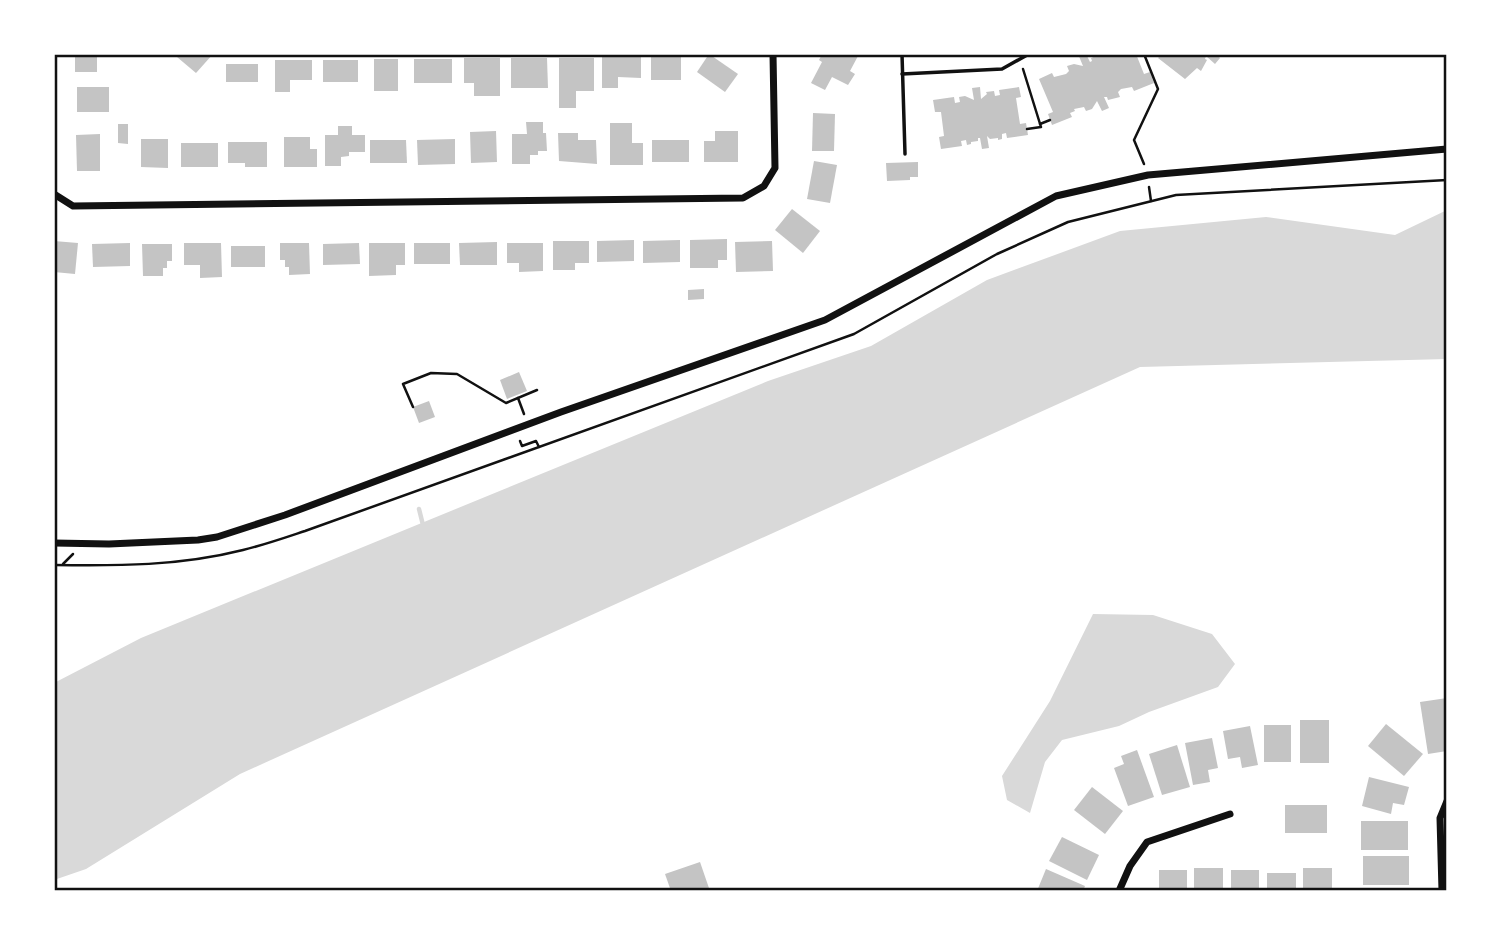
<svg xmlns="http://www.w3.org/2000/svg" width="1501" height="945" viewBox="0 0 1501 945" font-family="Inter,sans-serif">
<style>
.water{fill:#d9d9d9}
.lines{fill:none;stroke-linecap:round;stroke-linejoin:round}
.stream{stroke:#d9d9d9;stroke-width:4.5}
.building{fill:#c4c4c4}
.path{stroke:#111;stroke-width:2.5}
.service{stroke:#111;stroke-width:3.5}
.minor{stroke:#111;stroke-width:7}
.neatline{fill:none;stroke:#111;stroke-width:2.5}
</style>
<rect width="100%" height="100%" fill="#fff"/>
<!-- water -->
<g class="water">
<path d="M1447 210V359L1140 367 240 774 86 869 54 880V683L141 638 768 381 871 346 987 280 1120 231 1266 217 1395 235Z"/>
<path d="M1093 614 1153 615 1212 634 1235 664 1218 687 1149 712 1119 726 1062 740 1045 762 1030 813 1007 800 1002 776 1050 701Z"/>
</g>
<g class="lines">
<!-- stream -->
<path class="stream" d="M419 509 423 525"/>
</g>
<!-- building -->
<g class="building">
<rect x="75" y="54" width="22" height="18"/>
<path d="M180 54H213L196 73 177 57Z"/>
<path d="M709 54 738 74 725 92 697 72Z"/>
<path d="M822 54H854L858 56 850 71 855 74 848 85 832 77 825 90 811 83 822 62 819 60Z"/>
<path d="M1078 54H1086L1090 62 1092 61 1091 58 1096 56 1095 54 1107 57 1114 54H1136L1144 74 1150 72 1154 83 1134 91 1132 87 1121 89 1118 92 1120 97 1108 100 1107 97H1104L1109 108 1102 111 1097 101 1092 109 1086 111 1084 107 1074 109 1075 111 1070 113 1072 117 1052 125 1048 114 1053 112 1039 79 1052 73 1054 77 1066 74 1069 71 1067 66 1074 64 1083 66Z"/>
<path d="M1162 54H1216L1220 58 1215 64 1206 56 1205 59 1207 60 1201 71 1197 68 1185 79 1158 58Z"/>
<path d="M602 55H641V78L618 77V88H602Z"/>
<rect x="651" y="56" width="30" height="24"/>
<path d="M464 58H500V96H474V83H464Z"/>
<path d="M511 58H547L548 88H511Z"/>
<path d="M559 58H594V91H576V108H559Z"/>
<rect x="374" y="59" width="24" height="32"/>
<rect x="414" y="59" width="38" height="24"/>
<path d="M275 60H312V80H290V92H275Z"/>
<rect x="323" y="60" width="35" height="22"/>
<rect x="226" y="64" width="32" height="18"/>
<rect x="77" y="87" width="32" height="25"/>
<path d="M980 87 981 99 987 94 986 92 994 91 995 96 1000 95 999 90 1019 87 1021 97 1016 98 1020 124 1026 123 1028 135 1007 138 1006 133 1002 134V139L998 140V138L990 139 987 136 989 148 982 149 980 138H978V141L971 142V144L967 145 966 140 961 141 962 146 941 149 939 137 944 136 941 112H935L933 100 954 97 955 103 960 102 959 97 965 96 974 100 972 88Z"/>
<path d="M813 113 835 114 834 151H812Z"/>
<path d="M526 122H543V133H546L547 151H538V155H530V164H512V134H527Z"/>
<path d="M610 123H632V143H643V165H610Z"/>
<path d="M118 124H128V144L118 143Z"/>
<path d="M338 126H352V135H365V152H349V156L341 157V166H325V135H338Z"/>
<path d="M496 131 497 162 471 163 470 132Z"/>
<path d="M715 131H738V162H704V141H715Z"/>
<path d="M558 133H578V140H596L597 164 559 161Z"/>
<path d="M100 134V171H77L76 135Z"/>
<path d="M284 137H310V149H317V167H284Z"/>
<path d="M141 139H168V168L141 167Z"/>
<path d="M455 139V164L418 165 417 140Z"/>
<path d="M370 140H406L407 163H370Z"/>
<rect x="652" y="140" width="37" height="22"/>
<path d="M228 142H267V167H245V163H228Z"/>
<rect x="181" y="143" width="37" height="24"/>
<path d="M814 161 837 165 830 203 807 199Z"/>
<path d="M918 162V177H910V180L887 181 886 163Z"/>
<path d="M792 209 820 231 803 253 775 230Z"/>
<path d="M727 239V260H718V268H690V240Z"/>
<path d="M634 240V261L597 262V241Z"/>
<path d="M680 240V262L643 263V241Z"/>
<path d="M54 241 78 243 75 274 54 272Z"/>
<path d="M553 241H589V263H575V270H553Z"/>
<path d="M772 241 773 271 736 272 735 242Z"/>
<path d="M497 242V265H460L459 243Z"/>
<path d="M130 243V266L93 267 92 244Z"/>
<path d="M184 243H221L222 277 200 278V265H184Z"/>
<path d="M280 243H309L310 274 289 275V267H285V260H280Z"/>
<path d="M359 243 360 264 323 265V244Z"/>
<path d="M369 243H405V265H396V275L369 276Z"/>
<rect x="414" y="243" width="36" height="21"/>
<path d="M507 243H543V271L519 272V263H507Z"/>
<path d="M142 244H172V261H167V268H163V276H143Z"/>
<rect x="231" y="246" width="34" height="21"/>
<path d="M704 289V299L688 300V290Z"/>
<path d="M519 372 527 391 507 399 500 380Z"/>
<path d="M429 401 435 417 419 423 413 407Z"/>
<path d="M1447 698V751L1428 754 1420 702Z"/>
<rect x="1300" y="720" width="29" height="43"/>
<path d="M1386 724 1423 754 1404 776 1368 746Z"/>
<rect x="1264" y="725" width="27" height="37"/>
<path d="M1250 726 1258 765 1242 768 1240 757 1228 759 1223 731Z"/>
<path d="M1212 738 1218 768 1208 770 1210 782 1193 785 1185 743Z"/>
<path d="M1177 745 1190 787 1162 795 1149 754Z"/>
<path d="M1137 750 1154 797 1128 806 1114 768 1124 764 1121 756Z"/>
<path d="M1369 777 1409 787 1404 805 1393 803 1391 814 1362 806Z"/>
<path d="M1092 787 1123 811 1105 834 1074 810Z"/>
<rect x="1285" y="805" width="42" height="28"/>
<rect x="1361" y="821" width="47" height="29"/>
<path d="M1062 837 1099 855 1087 880 1049 861Z"/>
<rect x="1363" y="856" width="46" height="29"/>
<path d="M700 862 710 891H671L665 874Z"/>
<rect x="1194" y="868" width="29" height="23"/>
<rect x="1303" y="868" width="29" height="23"/>
<path d="M1046 869 1085 886 1083 891H1037Z"/>
<rect x="1159" y="870" width="28" height="21"/>
<rect x="1231" y="870" width="28" height="21"/>
<rect x="1267" y="873" width="29" height="18"/>
</g>
<g class="lines">
<!-- path -->
<g class="path">
<path d="M1023 69 1041 127 1027 129"/>
<path d="M1040 124 1050 120"/>
<path d="M1144 164 1134 140 1158 89 1144 54"/>
<path d="M1149 187 1151 201"/>
<path d="M518 398 524 414"/>
<path d="M413 407 403 384 431 373 457 374 506 403 537 390"/>
<path d="M520 441 522 446 536 441 539 447"/>
<path d="M63 564 73 554"/>
<path d="M54 565C118 566 180 566 243 550 264 545 284 538 305 531L854 334 997 254 1068 222 1176 195 1447 180"/>
</g>
<!-- service -->
<g class="service">
<path d="M902 54 905 154"/>
<path d="M902 74 1002 69 1029 54"/>
</g>
<!-- minor -->
<g class="minor">
<path d="M54 194 73 206 743 198 764 186 775 168 773 54"/>
<path d="M54 543 109 544 198 540 217 537 285 515 561 412 825 320 1056 196 1148 175 1447 149"/>
<path d="M1119 891 1130 866 1147 842 1230 814"/>
<path d="M1442 891 1440 818 1447 801"/>
</g>
</g>
<!-- border -->
<rect width="1501" height="945" fill="none" stroke="#ffffff" stroke-width="112"/>
<rect x="56" y="56" width="1389" height="833" class="neatline"/>
</svg>
